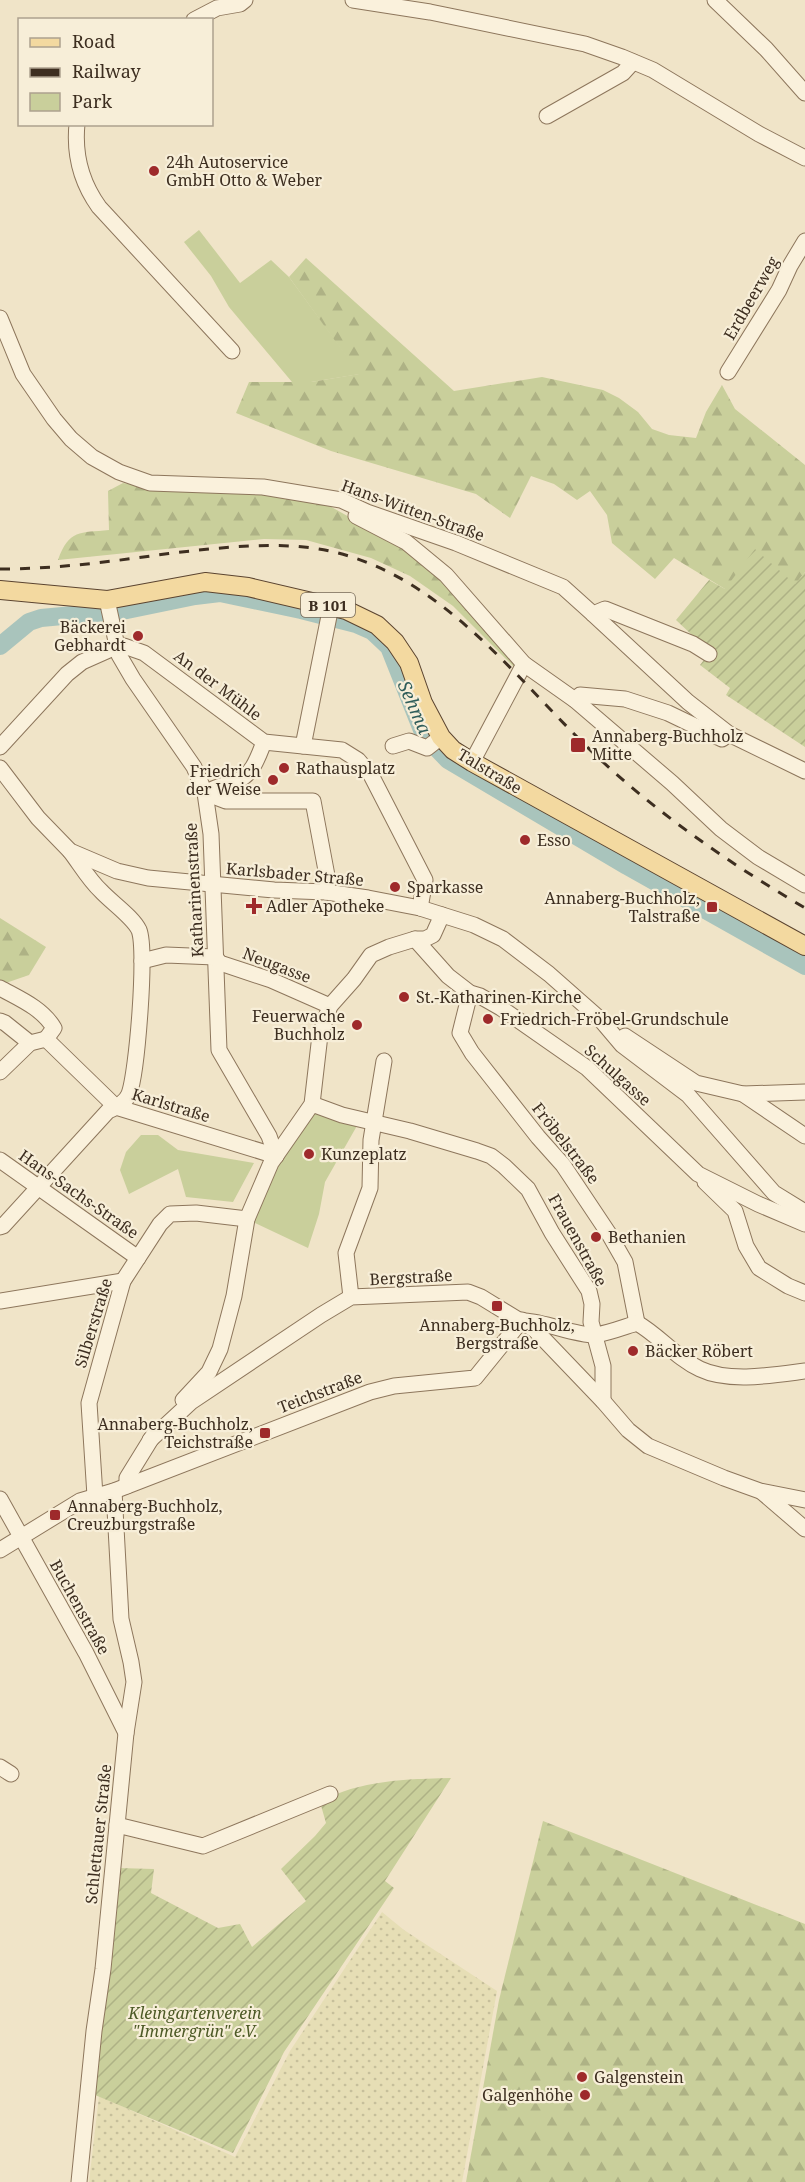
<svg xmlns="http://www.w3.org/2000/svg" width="805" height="2182" viewBox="0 0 805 2182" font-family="'Noto Serif',serif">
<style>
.farmland{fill:url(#farmland-dots)}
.green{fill:#c9cf9b}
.forest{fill:url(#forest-firs)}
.garden{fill:url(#garden-furrows)}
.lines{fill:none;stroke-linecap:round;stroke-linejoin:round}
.river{stroke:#a9c4bc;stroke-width:18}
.minor-casing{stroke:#8d765c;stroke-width:17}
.major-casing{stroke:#5b4430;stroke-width:20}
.minor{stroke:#faf1dc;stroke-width:15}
.major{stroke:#f3d9a0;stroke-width:18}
.rail{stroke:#3d2e20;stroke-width:3;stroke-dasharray:10 10;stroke-linecap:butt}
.poi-dot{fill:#9e2a2b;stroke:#f7eed8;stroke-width:2}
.labels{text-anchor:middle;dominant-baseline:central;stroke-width:4.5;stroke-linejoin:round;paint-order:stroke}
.shield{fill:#f7eed8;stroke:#756857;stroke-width:1.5}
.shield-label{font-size:15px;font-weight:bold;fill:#3d2e20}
.poi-label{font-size:16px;fill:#3d2e20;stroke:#f7eed8;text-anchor:start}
.street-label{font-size:16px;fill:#3d2e20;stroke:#f7eed8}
.park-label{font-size:16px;font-style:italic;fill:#4d5a26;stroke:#f7eed8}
.water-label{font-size:18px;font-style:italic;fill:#2f5d5a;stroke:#f7eed8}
</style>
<defs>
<pattern id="farmland-dots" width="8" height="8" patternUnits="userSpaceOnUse" patternTransform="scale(1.5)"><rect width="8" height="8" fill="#e6deb5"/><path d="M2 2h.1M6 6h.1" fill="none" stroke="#c6bf9b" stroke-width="1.8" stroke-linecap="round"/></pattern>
<pattern id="forest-firs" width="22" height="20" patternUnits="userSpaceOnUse" patternTransform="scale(1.5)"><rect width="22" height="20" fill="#c9cf9b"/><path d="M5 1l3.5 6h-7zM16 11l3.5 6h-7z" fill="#aeb285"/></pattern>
<pattern id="garden-furrows" width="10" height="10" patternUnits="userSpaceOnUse" patternTransform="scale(1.5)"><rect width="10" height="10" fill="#c9cf9b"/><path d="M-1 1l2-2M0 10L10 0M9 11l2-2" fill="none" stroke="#aeb285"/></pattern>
</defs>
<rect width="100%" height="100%" fill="#f0e4c8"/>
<!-- farmland -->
<path class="farmland" d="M382 1912 404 1930 497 1991 462 2182H89L99 2096 235 2157 290 2051Z"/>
<!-- green -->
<g class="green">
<path d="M199 230 240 283 271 260 289 277 360 374 311 382H292L229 307 211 276 184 242Z"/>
<path d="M311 1110 358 1124 325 1182 319 1214 308 1248 251 1221 278 1157Z"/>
<path d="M141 1135H158L178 1150 254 1163 233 1202 186 1197 178 1169 129 1194 120 1170 126 1152Z"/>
</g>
<!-- forest -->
<g class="forest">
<path d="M306 258 454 391 542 377 603 390 619 398 638 412 652 429 669 435 696 438 706 412 722 385 735 409 805 465V572L795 585 725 589 674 558 655 579 612 543 607 515 590 491 577 500 554 484 531 476 510 518 476 494 331 451 236 413 249 382H311L359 374 289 277Z"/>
<path d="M123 483 152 488 245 492 326 504 385 537 418 558 458 595 517 663 514 667 453 606 410 576 371 558 306 540 264 539 58 560C69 529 80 533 109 530L108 491Z"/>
<path d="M0 918 46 947 29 975 0 985Z"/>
<path d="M543 1821 805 1924V2182H466L499 2000Z"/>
</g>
<!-- garden -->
<g class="garden">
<path d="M755 549 795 584 805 572V747L726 695 730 688 700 665 710 652 676 620 709 580 725 589Z"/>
<path d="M451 1778 385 1881 394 1888 284 2052 233 2153 95 2095 118 1868 154 1869 151 1893 218 1928 240 1924 252 1947 306 1901 281 1869 315 1836 326 1823 320 1802C359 1780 407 1779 451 1778Z"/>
</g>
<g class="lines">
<!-- river -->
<path class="river" d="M0 646 29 622 41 618 127 610 195 596 220 593 301 610 356 624 372 631 389 647 424 735 448 760 627 866 805 966"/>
<!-- minor casing -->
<g class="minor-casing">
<g id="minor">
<path d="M353 0 430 12 585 44 622 57 653 70 759 134 805 158"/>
<path d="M715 0 766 49 805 93"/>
<path d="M194 20 217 8 240 4 245 0"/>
<path d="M547 116 623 73 633 62"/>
<path d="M77 124C74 154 81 182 99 207L232 351"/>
<path d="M0 318 23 374 54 419 71 439 92 457 119 472 150 483 263 487 341 500 367 512 456 543 563 587 593 614 605 609 693 644 709 654"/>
<path d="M728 372 779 290 790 266 805 241"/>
<path d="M356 516 406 542 446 575 524 664 575 700 672 783 721 829 758 857 805 885"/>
<path d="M107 600 119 655 133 679 194 767 205 793 211 834 219 1050 269 1136 276 1156"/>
<path d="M593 614 688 702 729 734"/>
<path d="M575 700 580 695 625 699 668 713 722 739 729 734 805 771"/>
<path d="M303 746 331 606"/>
<path d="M393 746 409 741 427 748 441 737"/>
<path d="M0 747 67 674 82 662 118 646H124L144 653 264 742 342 750 358 760 371 775 425 880 420 908"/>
<path d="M472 762 524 664"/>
<path d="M0 768 38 818 70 851 117 871 148 878 274 890 326 892 368 898 420 908 474 925 503 939 549 974 600 1019 622 1045 688 1095 774 1193 805 1212"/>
<path d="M205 793 226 801H313L328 881 326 892"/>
<path d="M205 793C216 786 225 785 237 781 253 774 258 757 264 742"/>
<path d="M415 939 448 976 470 993 480 996 501 1008 587 1068 698 1174 758 1204 805 1224"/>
<path d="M142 961 166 955 215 957 220 963 271 980 330 1006"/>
<path d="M0 988C20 999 42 1008 54 1028L46 1039"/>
<path d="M470 993 460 1033 472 1053 538 1137 563 1165 609 1234 625 1262 637 1323"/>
<path d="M0 1021 5 1023 30 1043"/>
<path d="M625 1036 696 1083 743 1094 805 1092"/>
<path d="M46 1039 116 1107 276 1156"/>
<path d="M0 1072 30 1043 46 1039"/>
<path d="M743 1094 805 1136"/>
<path d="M312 1104 342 1115 410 1131 477 1151 491 1156 504 1166 528 1189 552 1233 589 1291 592 1304 591 1322 603 1366V1401"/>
<path d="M0 1160 138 1258"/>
<path d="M705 1182 735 1211 746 1246 759 1268 788 1286 805 1293"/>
<path d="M0 1227 3 1226 108 1111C115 1108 126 1102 129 1094 137 1073 147 950 139 930 133 917 111 902 101 891 89 880 80 864 70 851"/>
<path d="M351 1297 346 1253 370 1188 371 1140 384 1061"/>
<path d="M0 1301 123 1281"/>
<path d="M525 1321C545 1322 578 1336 595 1335 609 1333 624 1327 637 1323 660 1336 676 1358 700 1369 729 1383 774 1375 805 1371"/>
<path d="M183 1400 209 1372 220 1349 234 1296 247 1219 271 1163 312 1104 320 1035 330 1006 354 979 371 955 389 947 415 939H425L433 935 442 915"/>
<path d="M150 1440 191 1402 321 1315 351 1297 468 1292 481 1297 535 1330 603 1401 628 1430 648 1446 724 1478 760 1491 805 1500"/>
<path d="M127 1486V1478L156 1431"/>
<path d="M762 1492 805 1529"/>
<path d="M95 1496 89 1403 123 1281 160 1224 170 1214 196 1213 247 1219"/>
<path d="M0 1499 86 1653 126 1733"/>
<path d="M0 1550 80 1501 114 1491 370 1392 394 1386 475 1378 522 1320"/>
<path d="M0 1767 11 1774"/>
<path d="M117 1825 203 1846 330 1794"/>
<path d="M79 2182 94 2031 103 1969 126 1733 134 1682 131 1662 121 1619 114 1491"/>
</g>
</g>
<!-- major casing -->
<g class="major-casing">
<path id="major" d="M0 590 107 600 205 582 248 587 346 610 377 625 395 642 409 663 423 703 441 737 453 750 472 762 805 946"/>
</g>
<!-- minor -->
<use href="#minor" class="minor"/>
<!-- major -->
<use href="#major" class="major"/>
<!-- rail -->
<path class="rail" d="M0 569C58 569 115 561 172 553 219 548 265 542 312 548 439 565 517 683 604 763 665 819 734 866 805 908"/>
</g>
<!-- markers -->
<g class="poi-dot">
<circle cx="154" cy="171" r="6"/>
<circle cx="138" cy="636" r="6"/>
<rect x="570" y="737" width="16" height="16" rx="3"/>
<circle cx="284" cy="768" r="6"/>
<circle cx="273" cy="780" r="6"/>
<circle cx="525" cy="840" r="6"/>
<circle cx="395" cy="887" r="6"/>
<path d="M251 897h6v6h6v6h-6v6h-6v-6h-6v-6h6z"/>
<rect x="706" y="901" width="12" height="12" rx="3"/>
<circle cx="404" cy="997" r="6"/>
<circle cx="488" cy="1019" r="6"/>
<circle cx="357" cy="1025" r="6"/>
<circle cx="309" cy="1154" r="6"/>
<circle cx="596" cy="1237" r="6"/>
<rect x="491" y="1300" width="12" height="12" rx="3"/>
<circle cx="633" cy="1351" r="6"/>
<rect x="259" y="1427" width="12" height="12" rx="3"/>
<rect x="49" y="1509" width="12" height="12" rx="3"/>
<circle cx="582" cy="2077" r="6"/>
<circle cx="585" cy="2095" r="6"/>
</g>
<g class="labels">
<!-- shield labels -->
<rect class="shield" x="301" y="593" width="54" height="24" rx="4.5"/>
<g class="shield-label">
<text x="328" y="605">B 101</text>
</g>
<!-- poi labels -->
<g class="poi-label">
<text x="166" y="162">24h Autoservice<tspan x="166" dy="18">GmbH Otto &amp; Weber</tspan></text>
<text x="126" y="627" text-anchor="end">Bäckerei<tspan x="126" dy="18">Gebhardt</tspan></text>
<text x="592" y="736">Annaberg-Buchholz<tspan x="592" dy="18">Mitte</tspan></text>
<text x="296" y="768">Rathausplatz</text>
<text x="261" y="771" text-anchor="end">Friedrich<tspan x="261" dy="18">der Weise</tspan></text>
<text x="537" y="840">Esso</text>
<text x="407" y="887">Sparkasse</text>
<text x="700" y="898" text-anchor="end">Annaberg-Buchholz,<tspan x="700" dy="18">Talstraße</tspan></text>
<text x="266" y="906">Adler Apotheke</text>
<text x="416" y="997">St.-Katharinen-Kirche</text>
<text x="345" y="1016" text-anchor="end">Feuerwache<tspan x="345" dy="18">Buchholz</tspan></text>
<text x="500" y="1019">Friedrich-Fröbel-Grundschule</text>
<text x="321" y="1154">Kunzeplatz</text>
<text x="608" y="1237">Bethanien</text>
<text x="497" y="1325" text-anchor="middle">Annaberg-Buchholz,<tspan x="497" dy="18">Bergstraße</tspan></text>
<text x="645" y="1351">Bäcker Röbert</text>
<text x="253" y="1424" text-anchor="end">Annaberg-Buchholz,<tspan x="253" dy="18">Teichstraße</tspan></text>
<text x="67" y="1506">Annaberg-Buchholz,<tspan x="67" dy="18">Creuzburgstraße</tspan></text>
<text x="594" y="2077">Galgenstein</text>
<text x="573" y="2095" text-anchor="end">Galgenhöhe</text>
</g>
<!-- street labels -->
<g class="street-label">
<text transform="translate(751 298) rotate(-60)">Erdbeerweg</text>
<text transform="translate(413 510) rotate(20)">Hans-Witten-Straße</text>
<text transform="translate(218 685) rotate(37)">An der Mühle</text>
<text transform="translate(490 771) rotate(31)">Talstraße</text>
<text transform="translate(295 874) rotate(5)">Karlsbader Straße</text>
<text transform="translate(194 890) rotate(-93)">Katharinenstraße</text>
<text transform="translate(277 965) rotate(21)">Neugasse</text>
<text transform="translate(618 1075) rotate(42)">Schulgasse</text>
<text transform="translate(171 1105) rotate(17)">Karlstraße</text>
<text transform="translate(566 1143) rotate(52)">Fröbelstraße</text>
<text transform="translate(79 1194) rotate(35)">Hans-Sachs-Straße</text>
<text transform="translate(578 1240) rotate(61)">Frauenstraße</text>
<text transform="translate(411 1277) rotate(-3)">Bergstraße</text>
<text transform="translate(93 1323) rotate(-73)">Silberstraße</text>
<text transform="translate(320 1392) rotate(-21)">Teichstraße</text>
<text transform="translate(80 1607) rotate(61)">Buchenstraße</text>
<text transform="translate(98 1834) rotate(-84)">Schlettauer Straße</text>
</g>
<!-- park labels -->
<g class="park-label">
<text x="195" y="2013">Kleingartenverein<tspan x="195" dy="18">"Immergrün" e.V.</tspan></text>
</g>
<!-- water labels -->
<g class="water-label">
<text transform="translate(415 707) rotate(66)">Sehma</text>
</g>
</g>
<!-- legend -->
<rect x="18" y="18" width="195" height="108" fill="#f7eed8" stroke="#ada18e" stroke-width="1.5"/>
<rect x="30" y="38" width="30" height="9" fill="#f3d9a0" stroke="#ada18e" stroke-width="1.5"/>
<text x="72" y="48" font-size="18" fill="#3d2e20">Road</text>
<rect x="30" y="68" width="30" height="9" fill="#3d2e20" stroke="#ada18e" stroke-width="1.5"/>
<text x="72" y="78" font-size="18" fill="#3d2e20">Railway</text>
<rect x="30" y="93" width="30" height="18" fill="#c9cf9b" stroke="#ada18e" stroke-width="1.5"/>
<text x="72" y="108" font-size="18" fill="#3d2e20">Park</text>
</svg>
